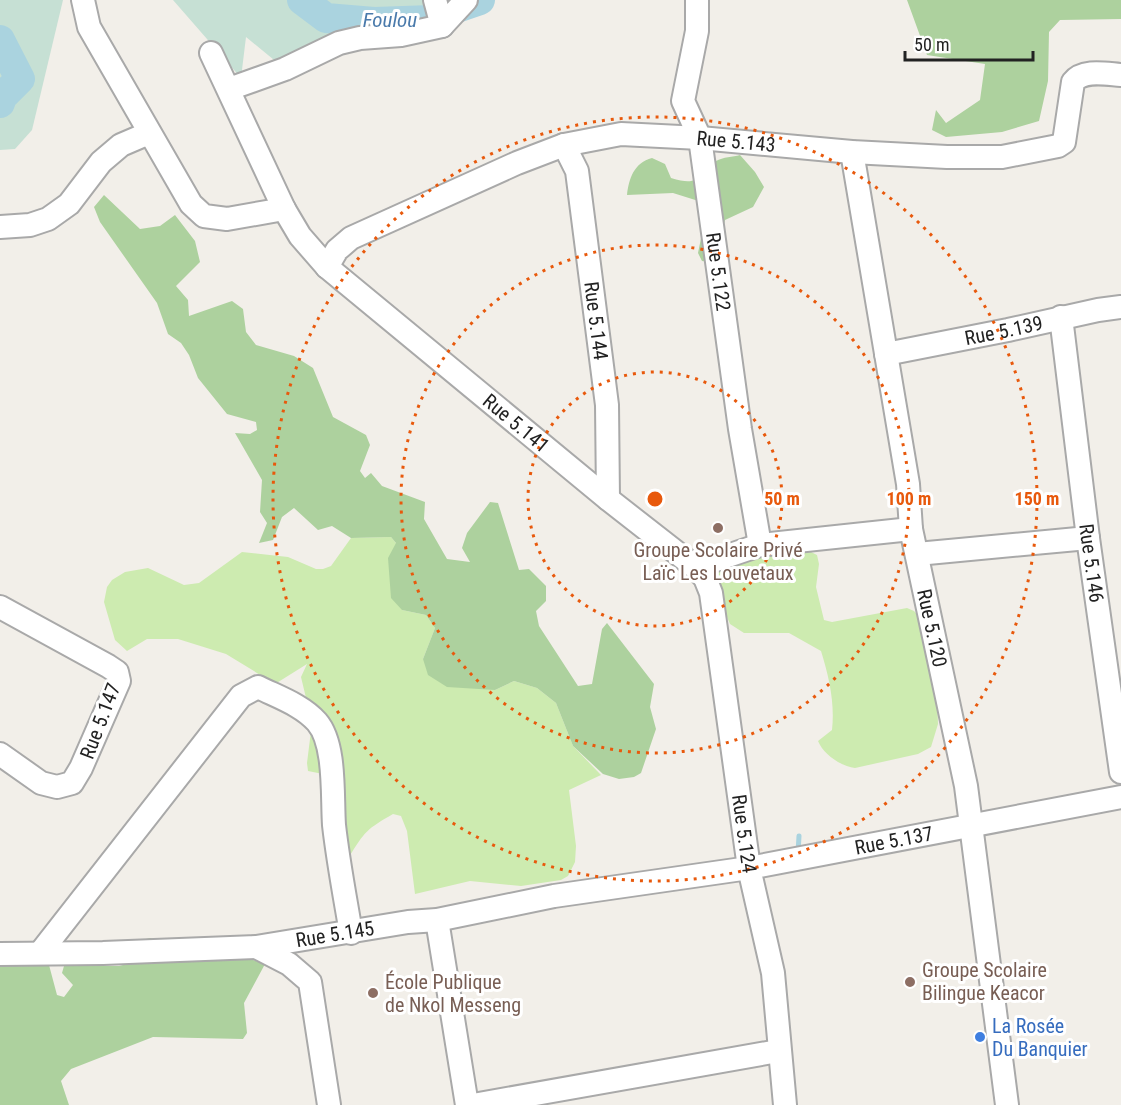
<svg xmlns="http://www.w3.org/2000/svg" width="1121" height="1105" viewBox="0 0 1121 1105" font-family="'Roboto Condensed',sans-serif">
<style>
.grass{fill:#cdebb0}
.forest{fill:#add19e}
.wetland{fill:#c6e0d4}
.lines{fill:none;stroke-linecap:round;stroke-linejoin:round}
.stream{stroke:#aad3df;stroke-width:5}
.river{stroke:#aad3df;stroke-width:30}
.minor-casing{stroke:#a9a9a9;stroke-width:26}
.minor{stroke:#fff;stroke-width:22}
.ring{fill:none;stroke:#e8590c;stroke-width:3;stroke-dasharray:3 6}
.education-dot{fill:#8d6e63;stroke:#fff;stroke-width:2}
.shop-dot{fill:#3f7fe0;stroke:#fff;stroke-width:2}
.labels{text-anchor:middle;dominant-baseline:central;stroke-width:6;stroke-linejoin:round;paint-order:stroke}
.street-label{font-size:20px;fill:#222;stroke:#fff}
.education-label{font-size:20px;fill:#785e54;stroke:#fff;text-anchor:start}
.shop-label{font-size:20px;fill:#366cbe;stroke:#fff;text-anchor:start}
.water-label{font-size:21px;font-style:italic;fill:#4a7aab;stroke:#fff}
.centre{fill:#e8590c;stroke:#fff;stroke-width:3}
.ring-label{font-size:18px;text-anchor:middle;font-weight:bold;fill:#e8590c;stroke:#fff;stroke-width:6;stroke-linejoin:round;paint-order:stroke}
</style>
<rect width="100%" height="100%" fill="#f2efe9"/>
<!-- grass -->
<g class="grass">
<path d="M391 537 396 543 402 610 426 615 435 628 423 659 495 690 514 681 537 688 556 703 573 746 601 775 569 790 576 846 575 862 568 876 561 880 521 886 470 881 415 894 407 831 401 816 393 814C367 829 365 831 349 857L323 774 308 771 307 763 312 723 301 677 307 664 275 684 226 654 178 639H147L127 651 115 640 104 602 107 587 112 580 125 572 148 568 184 585 199 583 242 552 288 557 316 569H323L331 566 351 538Z"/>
<path d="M796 549 811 552 817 555 819 564 816 587 824 620 832 622 907 608 914 611 925 623 937 699 938 724 931 747 918 754 855 768C842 767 823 754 818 741L832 730C835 703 829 677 821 651L789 633H744L730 624 711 580C721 557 773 552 796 549Z"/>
</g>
<!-- forest -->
<g class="forest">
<path d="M907 0H1121V19L1060 20 1049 32 1048 81 1039 121 1002 132 946 137 932 130 936 110 946 123 980 100 985 64 927 55Z"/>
<path d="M740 155 755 172 764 187 753 207 725 220 716 258 710 262 702 261 698 253 708 204 673 193 627 195C629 178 634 163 652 158L665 164 671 178C703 188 696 173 716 161 723 157 733 157 740 155Z"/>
<path d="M104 195 140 229 160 226 175 215 195 241 200 262 176 286 188 300 189 316 232 301 243 309 246 332 256 345 294 356 313 368 333 417 366 435 370 445 360 471 365 478 371 473 382 486 425 502 424 519 447 559 470 562 462 548 467 533 490 502 498 503 519 570 529 569 546 586V601L536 611 539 626 578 686 592 684 602 629 607 623 654 684 650 707 656 729 641 773 634 777 619 779 603 774 573 746 556 703 537 688 514 681 495 690 447 687 428 675 423 659 435 628 426 615 402 610 391 598 388 558 396 543 391 537 351 538 332 526 318 530 294 508 282 517 273 540 259 543 267 523 260 512 262 480 235 433 250 434 257 430 256 422 227 414 198 378 189 355 181 343 168 334 157 303 100 222 94 207Z"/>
<path d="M150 938 236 954 265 964 244 1003 247 1033 243 1039 153 1037 71 1069 61 1081 69 1105H0V962L38 957 49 965 57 995 64 997 73 985 62 973 66 959 79 966H119L127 964 135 942Z"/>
</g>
<!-- wetland -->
<g class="wetland">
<path d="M0 0H63L32 130 15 149 0 150Z"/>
<path d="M173 0H435L442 26 285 69 246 37 241 78Z"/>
</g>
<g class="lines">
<!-- stream -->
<path class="stream" d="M798 853 799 836"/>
<!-- river -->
<g class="river">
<path d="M302 0 326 18 374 22 432 20 439 14 480 0"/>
<path d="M0 40 20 79 2 97 0 103"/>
</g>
<!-- minor casing -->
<g class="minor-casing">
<g id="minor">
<path d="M83 0 89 27 191 204 204 216 227 219 284 209"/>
<path d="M435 0 442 26"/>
<path id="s1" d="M697 0V31L683 101 700 138 740 429 760 545"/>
<path id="s2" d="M211 53 284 209 300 236 327 267 608 499 695 567 760 545 911 529"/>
<path d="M229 89 285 69 339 43 360 38 401 35 442 26 466 0"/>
<path id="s3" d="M564 145 577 171 607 405 608 499"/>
<path id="s4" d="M852 152 908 484 911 529 966 786 1007 1105"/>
<path d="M0 227 30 225 48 219 69 204 101 162 121 145 149 133"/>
<path id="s5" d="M327 267 337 250 351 238 517 163 564 145 621 134 700 138 852 152 947 157H1002L1058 146 1064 142 1073 82C1083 69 1106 74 1121 75"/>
<path id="s6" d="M1061 317 1088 538 1121 772"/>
<path id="s7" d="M886 354 1008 330 1098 310 1121 307"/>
<path d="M917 554 1088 538"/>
<path id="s8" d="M695 567 705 578 711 593 749 868 773 973 785 1105"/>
<path d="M0 607 108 666 117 672 119 681 81 768 72 783 57 787 41 783 0 754"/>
<path d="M437 920 467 1105"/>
<path d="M256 947 289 964 310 982 329 1105"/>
<path d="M40 953 241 696 258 687C278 697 302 705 317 722 336 744 332 796 334 825 338 861 345 897 351 933"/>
<path id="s9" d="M0 954 103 953 256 947 408 922 437 920 554 896 749 868 1121 797"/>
<path d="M473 1105 778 1051"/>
</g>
</g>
<!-- minor -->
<use href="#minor" class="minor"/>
</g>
<!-- distance rings -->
<g class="ring">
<circle cx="655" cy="499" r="127"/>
<circle cx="655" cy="499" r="254"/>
<circle cx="655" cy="499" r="382"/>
</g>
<!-- markers -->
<g class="education-dot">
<circle cx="718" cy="528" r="6"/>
<circle cx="910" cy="982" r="6"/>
<circle cx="373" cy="993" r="6"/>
</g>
<circle class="shop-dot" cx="980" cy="1037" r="6"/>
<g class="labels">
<!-- street labels -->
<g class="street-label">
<text stroke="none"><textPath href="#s5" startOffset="444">Rue 5.143</textPath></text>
<text stroke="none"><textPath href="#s1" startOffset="278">Rue 5.122</textPath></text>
<text stroke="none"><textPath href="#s3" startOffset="180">Rue 5.144</textPath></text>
<text stroke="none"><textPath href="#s7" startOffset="120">Rue 5.139</textPath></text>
<text stroke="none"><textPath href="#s2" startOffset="490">Rue 5.141</textPath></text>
<text stroke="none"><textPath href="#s6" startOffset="248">Rue 5.146</textPath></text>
<text stroke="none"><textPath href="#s4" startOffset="483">Rue 5.120</textPath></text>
<text transform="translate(100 721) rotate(-69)">Rue 5.147</text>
<text stroke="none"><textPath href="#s8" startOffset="274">Rue 5.124</textPath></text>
<text stroke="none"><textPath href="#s9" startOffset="903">Rue 5.137</textPath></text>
<text stroke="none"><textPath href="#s9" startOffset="336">Rue 5.145</textPath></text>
</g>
<!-- education labels -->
<g class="education-label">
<text x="718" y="550" text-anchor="middle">Groupe Scolaire Privé<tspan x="718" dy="23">Laïc Les Louvetaux</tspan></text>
<text x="922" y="970">Groupe Scolaire<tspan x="922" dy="23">Bilingue Keacor</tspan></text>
<text x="385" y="982">École Publique<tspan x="385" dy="23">de Nkol Messeng</tspan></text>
</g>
<!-- shop labels -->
<g class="shop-label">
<text x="992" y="1026">La Rosée<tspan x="992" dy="23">Du Banquier</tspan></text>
</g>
<!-- water labels -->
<g class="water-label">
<text x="390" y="20">Foulou</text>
</g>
</g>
<circle cx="655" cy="499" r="9" class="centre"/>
<g class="ring-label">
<text x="782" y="505">50 m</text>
<text x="909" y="505">100 m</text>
<text x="1037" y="505">150 m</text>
</g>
<!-- scale -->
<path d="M905 51v9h128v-9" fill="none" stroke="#222222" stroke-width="3"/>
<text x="914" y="51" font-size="18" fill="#222222" stroke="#ffffff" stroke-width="4.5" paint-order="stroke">50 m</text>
</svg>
